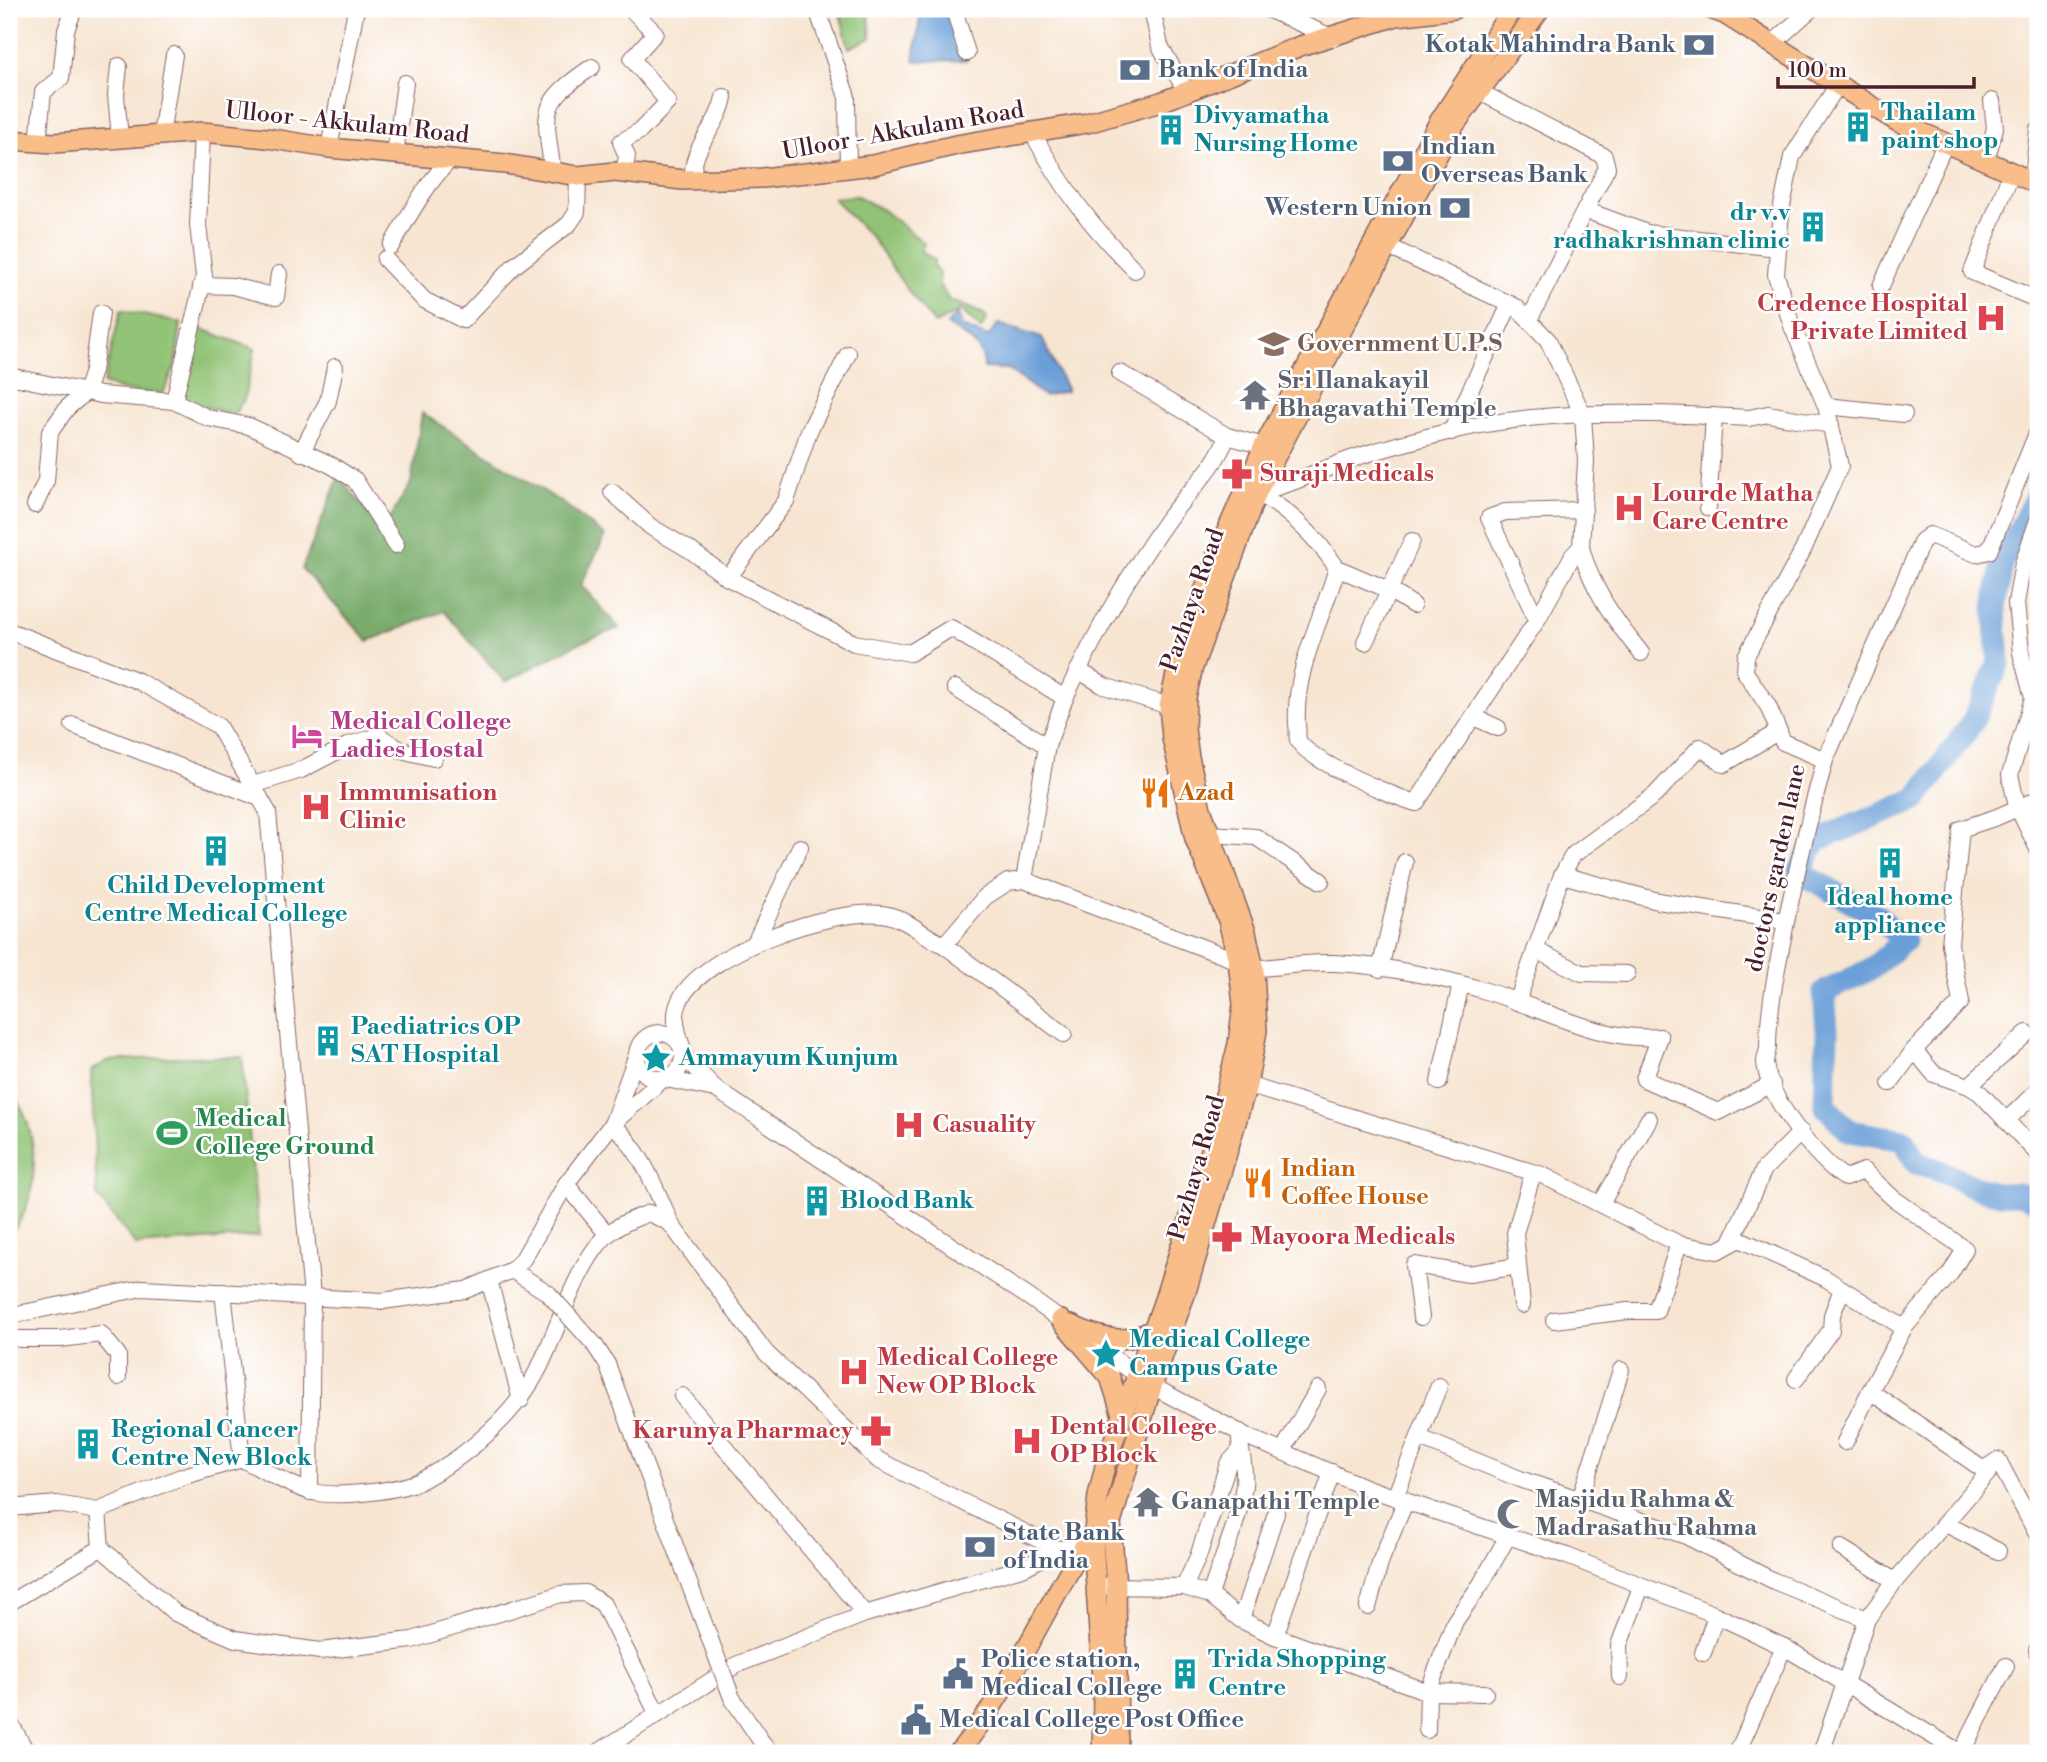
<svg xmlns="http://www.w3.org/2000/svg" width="2047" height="1762" viewBox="0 0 2047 1762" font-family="'Libre Bodoni',serif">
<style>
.green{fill:#90c374;stroke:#6d7150;stroke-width:2}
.forest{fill:#74a966;stroke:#5f6448;stroke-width:2}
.water{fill:#6a9fd7;stroke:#5a5f81;stroke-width:2}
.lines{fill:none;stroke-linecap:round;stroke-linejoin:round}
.river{stroke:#6a9fd7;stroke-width:23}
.minor-casing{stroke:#876465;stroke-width:18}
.major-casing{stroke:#876465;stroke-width:22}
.minor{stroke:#fff;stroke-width:16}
.major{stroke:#f8bd88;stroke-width:19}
.minor-bridge-casing{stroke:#876465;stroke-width:18;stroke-linecap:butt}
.minor-bridge{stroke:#fff;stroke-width:16}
.labels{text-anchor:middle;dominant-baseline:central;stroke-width:5;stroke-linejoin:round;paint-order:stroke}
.service-label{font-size:24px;font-weight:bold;fill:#4e5e75;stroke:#fff;text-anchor:start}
.culture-label{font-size:24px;font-weight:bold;fill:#0d838f;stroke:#fff;text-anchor:start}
.street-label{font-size:24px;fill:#4a1f2b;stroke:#fff}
.health-label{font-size:24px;font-weight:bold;fill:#be3a42;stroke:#fff;text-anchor:start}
.education-label{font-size:24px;font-weight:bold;fill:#785e54;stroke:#fff;text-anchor:start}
.worship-label{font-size:24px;font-weight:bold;fill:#5b616d;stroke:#fff;text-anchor:start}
.hotel-label{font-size:24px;font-weight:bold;fill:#b23c85;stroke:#fff;text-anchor:start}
.food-label{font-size:24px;font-weight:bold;fill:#c56008;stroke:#fff;text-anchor:start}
.leisure-label{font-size:24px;font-weight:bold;fill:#27864d;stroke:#fff;text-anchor:start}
</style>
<rect width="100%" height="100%" fill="#fff"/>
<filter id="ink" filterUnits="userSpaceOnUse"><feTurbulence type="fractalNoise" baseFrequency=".0143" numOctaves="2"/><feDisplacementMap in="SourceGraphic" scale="14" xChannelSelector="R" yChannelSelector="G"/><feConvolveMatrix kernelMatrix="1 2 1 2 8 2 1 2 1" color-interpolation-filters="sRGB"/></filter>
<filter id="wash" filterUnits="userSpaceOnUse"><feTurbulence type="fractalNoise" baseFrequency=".00686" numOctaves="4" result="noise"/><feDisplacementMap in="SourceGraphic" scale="28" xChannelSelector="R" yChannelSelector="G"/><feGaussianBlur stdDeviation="1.57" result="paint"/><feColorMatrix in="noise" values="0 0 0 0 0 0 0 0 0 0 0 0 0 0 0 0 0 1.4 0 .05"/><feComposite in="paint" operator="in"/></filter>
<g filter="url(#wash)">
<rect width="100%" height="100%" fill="#f7e5d1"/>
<!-- green -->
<g class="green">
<path d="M839 9H868L871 38 849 48Z"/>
<path d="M857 196 883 210 924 243 921 251 934 260 933 266 939 274 938 283 949 300 984 314 987 319 981 329 961 310 935 324 906 288 872 238 833 198Z"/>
<path d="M121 310 181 323 175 366 163 394 126 391 103 384Z"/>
<path d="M199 328 255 349 244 399 234 414 179 401Z"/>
<path d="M170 1057H242L259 1236 136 1245 97 1196 91 1071 107 1061Z"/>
<path d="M9 1087C40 1129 44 1194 9 1236Z"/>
</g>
<!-- forest -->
<path class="forest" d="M422 413 564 504 605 536 581 585 619 628 579 643 505 682 444 611 368 641 302 569 339 477 383 530 411 483Z"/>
<!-- water -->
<g class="water">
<path d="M921 9H951L966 60 914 61Z"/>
<path d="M958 313 962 327 988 337 998 324 1042 338 1067 391 1044 396 1008 369 984 368C985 345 964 336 947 325Z"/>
</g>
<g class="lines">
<!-- river -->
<path class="river" d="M2038 493 2002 563 1995 608 1999 663 1972 723 1916 800 1817 840 1799 872 1879 917 1904 941 1871 969 1824 992 1827 1031 1825 1106 1849 1131 1904 1140 1916 1163C1945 1169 1963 1185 1987 1191 2005 1196 2024 1190 2038 1203"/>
</g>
</g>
<g filter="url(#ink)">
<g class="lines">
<!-- minor casing -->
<g class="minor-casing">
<g id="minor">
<path d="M817 9 847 97 848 169"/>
<path d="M954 9 967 53"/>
<path d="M1152 9 1160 46 1186 91"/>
<path d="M1267 9 1334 38"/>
<path d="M1772 44 1811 9"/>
<path d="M119 66 116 95 120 138"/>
<path d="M1837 86 1792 157 1781 211 1776 275 1792 326 1826 406 1840 466 1803 550 1746 656 1745 672 1768 706 1783 742 1825 760C1806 829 1790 898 1777 968 1772 995 1768 1020 1768 1047 1768 1052 1765 1057 1765 1062 1768 1099 1815 1157 1845 1178L1864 1171 1893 1198 1965 1249 1950 1274 1904 1328"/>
<path d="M1478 91 1604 156 1607 168 1585 210 1647 233 1777 248"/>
<path d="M1033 134C1063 188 1091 227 1135 270"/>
<path d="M161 135 174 55"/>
<path d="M38 143 43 92 61 78 66 30 74 9"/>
<path d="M329 148 356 9"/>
<path d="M395 154 405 83"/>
<path d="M1986 161 1995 128 1992 101"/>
<path d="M2012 171 1972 272 2038 300"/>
<path d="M553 172C544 110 538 104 592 67"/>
<path d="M624 173 627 156 621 142 640 131 668 102 632 59 655 33 631 9"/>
<path d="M693 180C690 146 719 127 724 97"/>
<path d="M2033 181 2038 129"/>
<path d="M391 246C409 216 426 183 451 159"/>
<path d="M385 259 424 300 463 320 514 266 569 224 577 212 578 176"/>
<path d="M201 285 233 286 276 297 279 274"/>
<path d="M1881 286 1945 144"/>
<path d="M1529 320 1585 210"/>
<path d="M848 354 809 431 786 501 728 578 854 643 910 653 951 628 1065 698C1094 636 1128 575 1168 519 1189 490 1215 470 1227 436L1264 446"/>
<path d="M1120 373 1227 436"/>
<path d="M9 376 101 395 174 401 208 418 249 426 331 465 355 480 396 545"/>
<path d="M174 401 204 276 198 225 202 132"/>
<path d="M1826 406 1904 414"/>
<path d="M1451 432 1510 304"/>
<path d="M301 453 328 401 335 367"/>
<path d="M1246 488C1282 503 1316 536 1337 568 1322 620 1294 668 1297 724 1298 728 1297 736 1298 740 1306 760 1394 797 1416 803L1537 620 1573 555 1581 547 1586 461 1583 415 1548 340 1516 307 1387 246"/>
<path d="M612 492 651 527 690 550 728 578"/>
<path d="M1257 492C1288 486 1314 473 1343 462 1372 451 1404 443 1435 435 1536 408 1646 412 1749 418L1768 414 1831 425"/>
<path d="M35 505 46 481 50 432 67 408 86 392 93 371 101 313"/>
<path d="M1708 508 1714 416"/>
<path d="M2038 520 2023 563 2016 603 2021 653 2033 698 2010 775 2017 806 2038 849"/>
<path d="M1581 547C1591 588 1615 621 1641 653"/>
<path d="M1337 568 1389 590 1413 605"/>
<path d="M1537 620 1489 518 1505 512 1584 510"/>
<path d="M9 631 138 681 218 726 268 812 312 1297 310 1492"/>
<path d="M1365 642 1412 541"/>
<path d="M1078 670 1104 686 1169 706"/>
<path d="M955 688 1047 746"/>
<path d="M1474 717 1498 728"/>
<path d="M73 725 260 798"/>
<path d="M1825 760 1922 541 1930 535 1976 554 1989 551 2038 431"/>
<path d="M253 785 301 770 349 745 379 736 401 750 434 758"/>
<path d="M1210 834 1256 837 1321 881"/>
<path d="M1562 875 1658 901 1785 921"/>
<path d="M1024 880 1047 746 1065 698"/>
<path d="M755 943 800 847"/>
<path d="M944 945 1064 1034"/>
<path d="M1535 950 1582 973 1627 974"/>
<path d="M1254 969C1281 966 1308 962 1334 963 1381 965 1441 977 1486 991 1543 1008 1599 1042 1660 1037L1644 1079 1718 1112 1772 1084"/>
<path d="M1380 969 1405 862"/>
<path d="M1517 1002 1562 875 1573 855 1655 795 1700 747 1724 764 1779 731"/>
<circle cx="660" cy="1056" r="23"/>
<path d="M682 1047C677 1030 672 1017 680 1000 704 952 831 908 882 914 906 917 923 936 944 945L985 897 1008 882 1024 880 1238 961 1246 959"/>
<path d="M1914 1050 1961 1002 1950 944 1961 829 1997 817 2038 799"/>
<path d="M684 1057 717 1090 1030 1298 1152 1386 1248 1437 1367 1488 1567 1556 1716 1615 1784 1647 1961 1753"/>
<path d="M666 1079 715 1089"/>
<path d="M1439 1082 1461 984"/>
<path d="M1890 1083 1914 1050 1934 1074 1969 1086 1980 1093 2038 1154"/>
<path d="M1247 1085 1542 1175 1679 1244 1717 1251 1739 1239 1825 1278 1904 1328 1870 1391 1988 1473 1895 1581 1867 1619 1821 1753"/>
<path d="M1969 1086 2027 1033"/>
<path d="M2006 1121 2034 1094"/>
<path d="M613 1122 636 1057"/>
<path d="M612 1124C642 1150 656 1190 672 1226"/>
<path d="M566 1184 607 1234"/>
<path d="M1601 1204 1649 1119"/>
<path d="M1732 1240 1764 1169 1801 1132"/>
<path d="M512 1270 548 1293"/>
<path d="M489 1280 521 1400"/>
<path d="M223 1292 242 1459"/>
<path d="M1522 1305 1515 1233 1533 1173"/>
<path d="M9 1316 142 1288 382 1301 466 1290 512 1270 523 1259 566 1184 612 1124 663 1079"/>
<path d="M1421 1317 1414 1265 1469 1274 1518 1266"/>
<path d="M1554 1320 1628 1311H1656L1679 1244"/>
<path d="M19 1339H60L101 1334 118 1355V1377"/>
<path d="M1796 1379 1831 1330 1832 1315 1842 1289"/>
<path d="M682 1396 865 1614"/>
<path d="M1420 1438 1520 1479 1686 1536 1774 1581 1867 1619"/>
<path d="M1845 1442 1870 1391"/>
<path d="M1283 1450 1318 1389"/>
<path d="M1983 1470 1998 1460 2036 1532"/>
<path d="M1395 1497 1439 1386"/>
<path d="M1580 1499 1621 1370"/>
<path d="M9 1508 57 1504 98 1511 181 1477 242 1459C264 1470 287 1485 309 1491 335 1499 401 1491 424 1479 470 1454 517 1413 540 1366 557 1331 579 1260 607 1235 619 1224 634 1219 649 1213L670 1223 766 1353 878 1460 1058 1549 1083 1548"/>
<path d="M98 1511 101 1548 175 1613 235 1639 320 1651 412 1640 561 1594 585 1593 603 1604 657 1713"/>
<path d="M1946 1524 1998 1551"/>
<path d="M1841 1548 1895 1581"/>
<path d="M1096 1586 1184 1587 1210 1595 1241 1620 1275 1636 1332 1472"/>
<path d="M1184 1587 1198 1557 1228 1464 1238 1453"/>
<path d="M1210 1595C1221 1560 1239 1522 1244 1485 1246 1466 1239 1451 1240 1432"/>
<path d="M9 1603 101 1548"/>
<path d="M1368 1607 1381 1560 1406 1500"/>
<path d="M1241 1620 1276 1513"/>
<path d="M1275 1636 1428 1692 1485 1693"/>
<path d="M2037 1650 2038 1654"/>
<path d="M1703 1653 1716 1615"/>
<path d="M1620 1677 1619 1645 1641 1587"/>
<path d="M9 1721 27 1753"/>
<path d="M1427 1730 1428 1692 1455 1621 1481 1584 1508 1536"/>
<path d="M761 1741 771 1753"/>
<path d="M597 1753 736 1665 865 1614 1025 1567 1058 1549"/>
<path d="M1737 1753 1784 1647"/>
<path d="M1961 1753 2006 1666"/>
</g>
</g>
<!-- major casing -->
<g class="major-casing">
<g id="major">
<path d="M1710 9 1724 14 1896 121 2038 184"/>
<path d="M9 140 54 143 202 132 267 138 329 148 505 164 578 176 615 172 683 180 763 178 873 165 956 145 1087 123 1161 102 1300 46 1397 16 1454 9"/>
<path d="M1061 1320 1110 1377 1122 1415"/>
<path d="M1071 1325C1098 1338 1125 1346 1152 1330"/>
<path d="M958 1753C1010 1690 1040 1617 1083 1548L1099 1534"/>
<path d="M1102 1753 1103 1695 1093 1540 1098 1496 1106 1462 1164 1300 1212 1147 1238 1044 1243 1004 1238 961 1228 920 1195 839 1172 738 1169 706 1178 666 1219 549 1264 446 1439 122 1512 9"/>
<path d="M1118 1753 1116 1585 1111 1523 1152 1386 1186 1292 1247 1085 1257 1031 1254 969 1246 932 1201 809 1189 757 1185 729 1186 698 1193 667 1257 492 1351 313 1453 127 1540 9"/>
</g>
</g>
<!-- minor -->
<use href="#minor" class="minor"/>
<!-- major -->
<use href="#major" class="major"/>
<!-- minor-bridge casing -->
<g class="minor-bridge-casing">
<path id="minor-bridge" d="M548 1293 594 1344 607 1364 732 1698 761 1741"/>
</g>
<!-- minor-bridge -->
<use href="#minor-bridge" class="minor-bridge"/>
</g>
</g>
<!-- icons -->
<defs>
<g id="bank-bare" transform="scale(2.415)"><path d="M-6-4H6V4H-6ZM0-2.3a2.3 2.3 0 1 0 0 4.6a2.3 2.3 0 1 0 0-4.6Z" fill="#5c6f8a" stroke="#fff" stroke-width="2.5" paint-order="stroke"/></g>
<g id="building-bare" transform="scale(2.415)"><path d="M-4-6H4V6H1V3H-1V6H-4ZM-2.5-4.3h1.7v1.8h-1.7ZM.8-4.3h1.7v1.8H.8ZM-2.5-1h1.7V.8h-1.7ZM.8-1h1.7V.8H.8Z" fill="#0f9aa8" stroke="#fff" stroke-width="2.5" paint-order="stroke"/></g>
<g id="hospital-bare" transform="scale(2.415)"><path d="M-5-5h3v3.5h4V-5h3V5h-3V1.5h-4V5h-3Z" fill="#e0444e" stroke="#fff" stroke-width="2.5" paint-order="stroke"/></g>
<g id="school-bare" transform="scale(2.415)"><path d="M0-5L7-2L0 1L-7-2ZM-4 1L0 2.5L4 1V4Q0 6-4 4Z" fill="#8d6e63" stroke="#fff" stroke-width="2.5" paint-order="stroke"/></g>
<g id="temple-bare" transform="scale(2.415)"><path d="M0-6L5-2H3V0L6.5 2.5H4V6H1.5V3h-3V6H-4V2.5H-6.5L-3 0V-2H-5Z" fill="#6b7280" stroke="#fff" stroke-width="2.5" paint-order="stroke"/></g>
<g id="pharmacy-bare" transform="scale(2.415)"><path d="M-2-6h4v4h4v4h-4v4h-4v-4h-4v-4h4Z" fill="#e0444e" stroke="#fff" stroke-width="2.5" paint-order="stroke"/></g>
<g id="hotel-bare" transform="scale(2.415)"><path d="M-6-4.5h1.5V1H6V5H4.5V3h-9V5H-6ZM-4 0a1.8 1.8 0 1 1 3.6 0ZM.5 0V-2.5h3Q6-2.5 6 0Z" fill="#d1479c" stroke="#fff" stroke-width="2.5" paint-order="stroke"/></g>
<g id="restaurant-bare" transform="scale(2.415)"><path d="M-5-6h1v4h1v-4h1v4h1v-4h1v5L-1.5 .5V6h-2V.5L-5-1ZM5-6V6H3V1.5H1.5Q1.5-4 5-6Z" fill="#e8710a" stroke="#fff" stroke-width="2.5" paint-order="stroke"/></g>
<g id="sight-bare" transform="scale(2.415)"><path d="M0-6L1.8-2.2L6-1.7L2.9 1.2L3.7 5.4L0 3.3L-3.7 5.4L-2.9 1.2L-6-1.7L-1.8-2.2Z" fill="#0f9aa8" stroke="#fff" stroke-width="2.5" paint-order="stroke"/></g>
<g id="stadium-bare" transform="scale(2.415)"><path d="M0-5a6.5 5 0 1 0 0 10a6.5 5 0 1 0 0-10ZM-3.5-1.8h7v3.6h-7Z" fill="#2e9e5b" stroke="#fff" stroke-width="2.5" paint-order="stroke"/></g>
<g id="mosque-bare" transform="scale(2.415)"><path d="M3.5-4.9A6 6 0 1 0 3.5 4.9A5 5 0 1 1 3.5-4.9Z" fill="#6b7280" stroke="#fff" stroke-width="2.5" paint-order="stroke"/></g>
<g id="civic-bare" transform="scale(2.415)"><path d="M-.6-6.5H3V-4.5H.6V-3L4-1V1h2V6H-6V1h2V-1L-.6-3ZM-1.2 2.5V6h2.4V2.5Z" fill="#5c6f8a" stroke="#fff" stroke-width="2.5" paint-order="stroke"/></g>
</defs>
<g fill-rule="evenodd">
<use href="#bank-bare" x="1699" y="45"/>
<use href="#bank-bare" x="1135" y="70"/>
<use href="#building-bare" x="1858" y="127"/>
<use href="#building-bare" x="1171" y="130"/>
<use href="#bank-bare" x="1398" y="161"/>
<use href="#bank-bare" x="1455" y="208"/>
<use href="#building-bare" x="1813" y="227"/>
<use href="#hospital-bare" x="1991" y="318"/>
<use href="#school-bare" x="1274" y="344"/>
<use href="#temple-bare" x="1255" y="395"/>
<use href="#pharmacy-bare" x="1237" y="474"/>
<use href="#hospital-bare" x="1629" y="508"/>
<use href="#hotel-bare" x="307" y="736"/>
<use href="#restaurant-bare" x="1155" y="793"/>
<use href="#hospital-bare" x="316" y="807"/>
<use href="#building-bare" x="216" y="851"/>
<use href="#building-bare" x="1890" y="863"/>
<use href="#building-bare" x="328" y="1041"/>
<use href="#sight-bare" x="656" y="1058"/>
<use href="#hospital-bare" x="909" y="1125"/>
<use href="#stadium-bare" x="172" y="1133"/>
<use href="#restaurant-bare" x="1258" y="1183"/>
<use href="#building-bare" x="817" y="1201"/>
<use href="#pharmacy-bare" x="1227" y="1237"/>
<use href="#sight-bare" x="1106" y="1354"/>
<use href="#hospital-bare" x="854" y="1372"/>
<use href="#pharmacy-bare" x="876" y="1431"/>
<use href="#hospital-bare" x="1027" y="1441"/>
<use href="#building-bare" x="88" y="1444"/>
<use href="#temple-bare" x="1148" y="1502"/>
<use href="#mosque-bare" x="1512" y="1514"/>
<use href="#bank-bare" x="980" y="1547"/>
<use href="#civic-bare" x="958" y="1674"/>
<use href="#building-bare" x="1185" y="1674"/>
<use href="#civic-bare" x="916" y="1720"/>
</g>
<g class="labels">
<!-- service labels -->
<g class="service-label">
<text x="1676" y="45" text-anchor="end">Kotak Mahindra Bank</text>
<text x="1158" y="70">Bank of India</text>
<text x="1421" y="147">Indian<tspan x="1421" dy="28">Overseas Bank</tspan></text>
<text x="1432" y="208" text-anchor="end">Western Union</text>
<text x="1003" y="1533">State Bank<tspan x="1003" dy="28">of India</tspan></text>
<text x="981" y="1660">Police station,<tspan x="981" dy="28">Medical College</tspan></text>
<text x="939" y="1720">Medical College Post Office</text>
</g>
<!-- culture labels -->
<g class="culture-label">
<text x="1881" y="113">Thailam<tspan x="1881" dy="28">paint shop</tspan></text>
<text x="1194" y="116">Divyamatha<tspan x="1194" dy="28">Nursing Home</tspan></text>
<text x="1790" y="213" text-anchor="end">dr v.v<tspan x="1790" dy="28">radhakrishnan clinic</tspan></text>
<text x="216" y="886" text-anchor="middle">Child Development<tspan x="216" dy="28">Centre Medical College</tspan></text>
<text x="1890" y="898" text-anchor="middle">Ideal home<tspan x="1890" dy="28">appliance</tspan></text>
<text x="351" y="1027">Paediatrics OP<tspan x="351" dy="28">SAT Hospital</tspan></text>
<text x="679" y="1058">Ammayum Kunjum</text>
<text x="840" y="1201">Blood Bank</text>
<text x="1129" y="1340">Medical College<tspan x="1129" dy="28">Campus Gate</tspan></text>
<text x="111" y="1430">Regional Cancer<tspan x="111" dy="28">Centre New Block</tspan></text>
<text x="1208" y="1660">Trida Shopping<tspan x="1208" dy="28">Centre</tspan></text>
</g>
<!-- street labels -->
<g class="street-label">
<text transform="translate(347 123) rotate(6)">Ulloor - Akkulam Road</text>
<text transform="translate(903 131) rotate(-10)">Ulloor - Akkulam Road</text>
<text transform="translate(1193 600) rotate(-71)">Pazhaya Road</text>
<text transform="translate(1776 868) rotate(-78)">doctors garden lane</text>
<text transform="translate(1197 1168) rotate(-74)">Pazhaya Road</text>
</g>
<!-- health labels -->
<g class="health-label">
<text x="1968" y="304" text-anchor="end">Credence Hospital<tspan x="1968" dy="28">Private Limited</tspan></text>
<text x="1260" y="474">Suraji Medicals</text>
<text x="1652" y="494">Lourde Matha<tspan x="1652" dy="28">Care Centre</tspan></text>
<text x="339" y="793">Immunisation<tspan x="339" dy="28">Clinic</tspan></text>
<text x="932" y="1125">Casuality</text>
<text x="1250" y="1237">Mayoora Medicals</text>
<text x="877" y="1358">Medical College<tspan x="877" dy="28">New OP Block</tspan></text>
<text x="1050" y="1427">Dental College<tspan x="1050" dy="28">OP Block</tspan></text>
<text x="853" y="1431" text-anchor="end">Karunya Pharmacy</text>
</g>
<!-- education labels -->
<g class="education-label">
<text x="1297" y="344">Government U.P.S</text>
</g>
<!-- worship labels -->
<g class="worship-label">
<text x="1278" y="381">Sri Ilanakayil<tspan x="1278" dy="28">Bhagavathi Temple</tspan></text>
<text x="1535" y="1500">Masjidu Rahma &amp;<tspan x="1535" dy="28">Madrasathu Rahma</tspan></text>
<text x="1171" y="1502">Ganapathi Temple</text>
</g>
<!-- hotel labels -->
<g class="hotel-label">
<text x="330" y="722">Medical College<tspan x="330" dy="28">Ladies Hostal</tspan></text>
</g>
<!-- food labels -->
<g class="food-label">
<text x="1178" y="793">Azad</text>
<text x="1281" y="1169">Indian<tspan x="1281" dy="28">Coffee House</tspan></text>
</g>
<!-- leisure labels -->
<g class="leisure-label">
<text x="195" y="1119">Medical<tspan x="195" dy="28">College Ground</tspan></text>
</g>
</g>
<!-- margin -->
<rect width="2047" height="1762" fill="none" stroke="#fff" stroke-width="35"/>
<!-- scale -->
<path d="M1778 77v10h196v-10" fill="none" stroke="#4a1f2b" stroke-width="3.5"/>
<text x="1788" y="77" font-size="21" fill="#4a1f2b" stroke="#ffffff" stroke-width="5" paint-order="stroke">100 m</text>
</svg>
